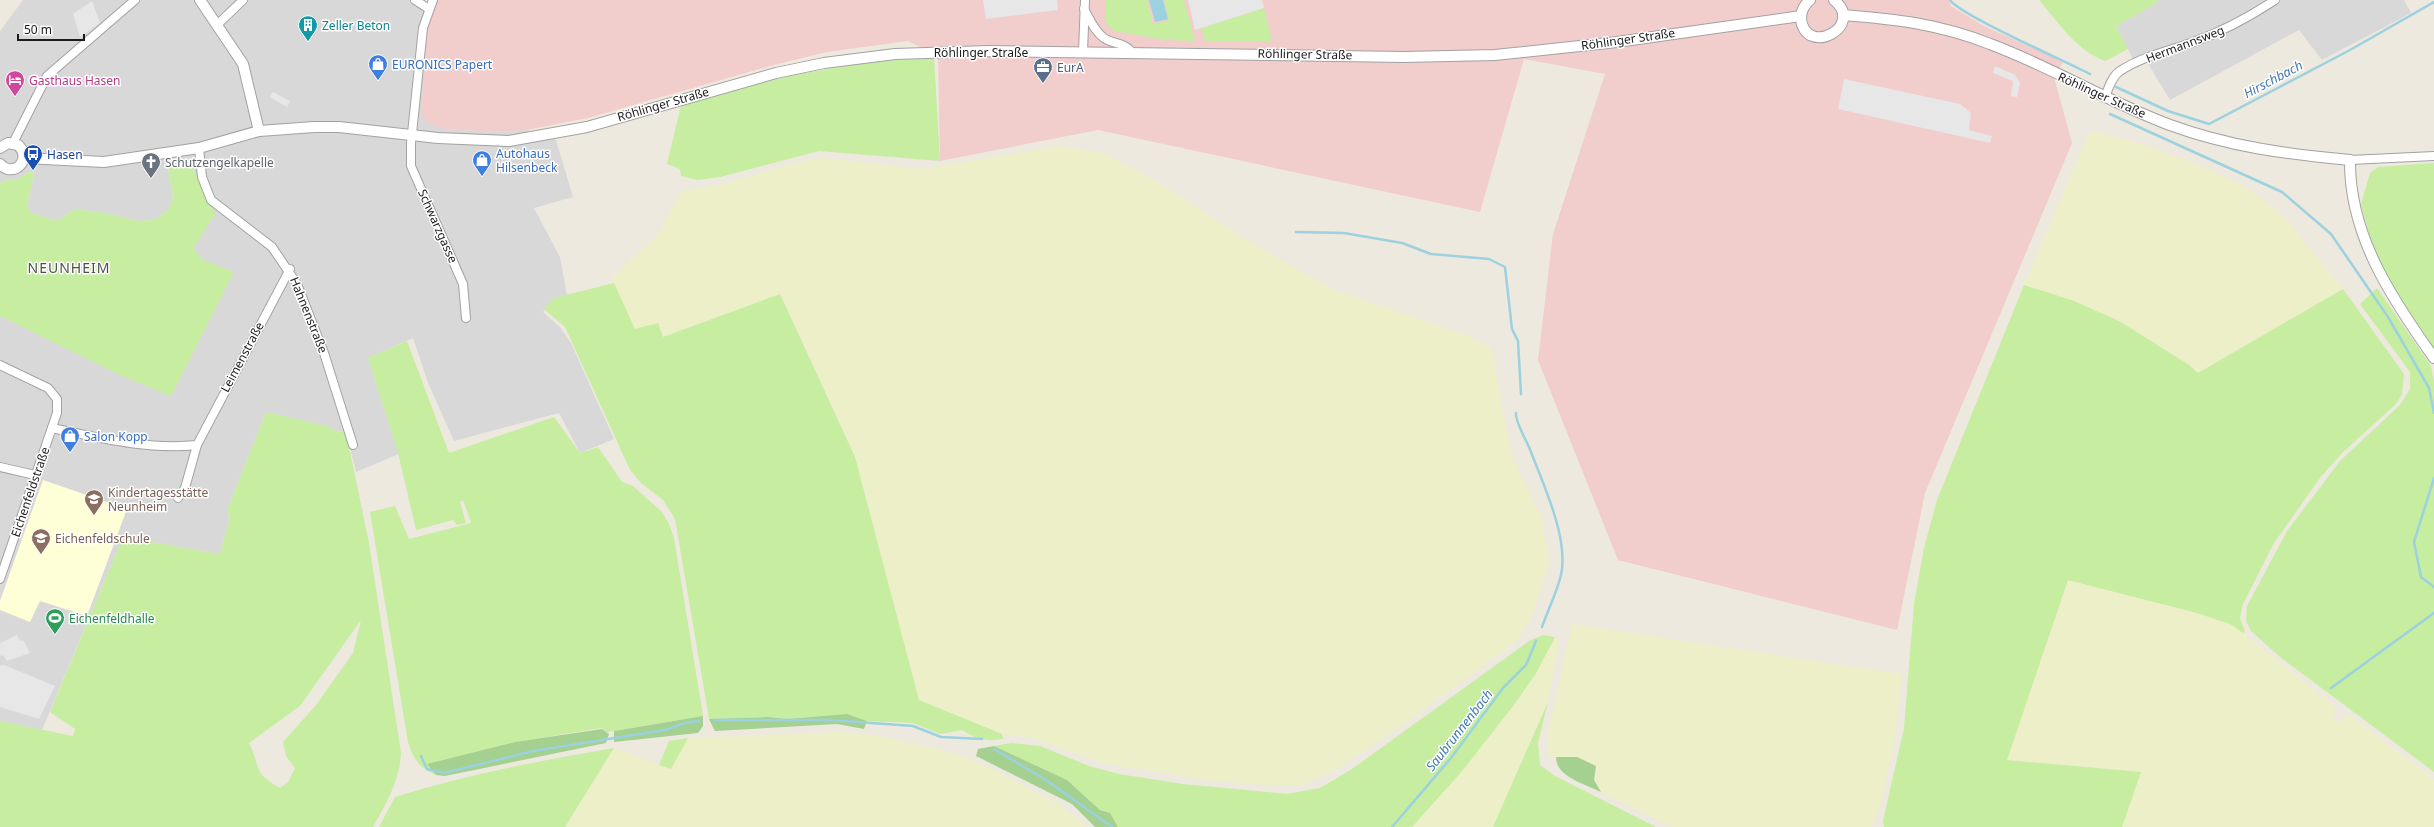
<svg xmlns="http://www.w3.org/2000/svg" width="2434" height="827" viewBox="0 0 2434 827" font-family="'Noto Sans',sans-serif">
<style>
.residential{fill:#d9d8d8}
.commercial{fill:#f1cdcc}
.education{fill:#ffffd7}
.farmland{fill:#ecefc8}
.grass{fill:#c6eda0;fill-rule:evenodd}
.forest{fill:#a4d090}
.parking{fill:#e7e7e7}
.water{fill:#9cd1df}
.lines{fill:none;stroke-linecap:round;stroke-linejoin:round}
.stream{stroke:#9cd1df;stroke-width:2.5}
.minor-casing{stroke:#a2a2a2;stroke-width:10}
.tertiary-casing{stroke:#a2a2a2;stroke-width:12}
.minor{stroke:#fff;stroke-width:8}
.tertiary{stroke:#fff;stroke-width:10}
.labels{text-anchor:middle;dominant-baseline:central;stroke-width:3;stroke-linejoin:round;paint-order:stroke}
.culture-label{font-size:12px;fill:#0d838f;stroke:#fff;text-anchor:start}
.street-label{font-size:12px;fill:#1b1b1b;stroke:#fff}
.shop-label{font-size:12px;fill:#366cbe;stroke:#fff;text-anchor:start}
.service-label{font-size:12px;fill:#4e5e75;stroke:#fff;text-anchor:start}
.hotel-label{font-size:12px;fill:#b23c85;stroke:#fff;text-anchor:start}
.transit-label{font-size:12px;fill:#164399;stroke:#fff;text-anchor:start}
.worship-label{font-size:12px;fill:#5b616d;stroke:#fff;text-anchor:start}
.education-label{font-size:12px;fill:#785e54;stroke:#fff;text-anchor:start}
.leisure-label{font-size:12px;fill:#27864d;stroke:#fff;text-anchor:start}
.water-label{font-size:13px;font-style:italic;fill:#427ab0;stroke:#fff}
.quarter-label{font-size:14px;letter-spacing:1px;fill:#4e4e4e;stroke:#fff}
</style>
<rect width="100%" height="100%" fill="#eee9df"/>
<!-- residential -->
<g class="residential">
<path d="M23 0H415L429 9 423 28 427 31 444 129 496 132 527 130 556 140 573 197 534 208 560 257 567 295 553 299 543 312 560 327 571 343 614 439 580 453 559 413 454 441 428 383 413 338 368 358 399 454 356 472 346 432 330 430V427L266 412 228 508 229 520 220 554 123 537 42 730 0 721V316L23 326 203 260 192 248 212 209 198 184 167 162 173 198 168 210 154 220 139 221 104 213 74 209 58 221 31 213 27 206 34 173 28 172 18 179 2 181 0 184V31Z"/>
<path d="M2157 0H2404L2411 13 2322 60 2299 30 2170 100 2147 62 2137 67 2116 26 2158 2Z"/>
</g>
<!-- commercial -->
<path class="commercial" d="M428 0H1949L1951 6 1984 26 2063 62 2054 77 2072 143 1925 493 1897 630 1618 560 1538 360 1553 234 1605 74 1524 59 1480 212 1098 130 940 161 938 56 908 41 827 52 774 65 588 118 527 130 496 132 444 129 430 124 421 117 427 31 433 3Z"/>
<!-- education -->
<path class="education" d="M43 480 127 509 87 616 40 601 30 622 0 610V601Z"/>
<!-- farmland -->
<g class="farmland">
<path d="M2094 131 2128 140 2184 159 2237 182 2261 198 2285 218 2343 289 2198 373 2189 365 2121 322 2074 301 2024 285 2088 135Z"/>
<path d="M1059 146 1104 153 1156 181 1252 243 1331 289 1469 336 1492 349 1503 414 1514 461 1542 519 1549 562 1532 617 1517 641 1405 723 1337 769 1302 785H1266L1205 780 1101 763 1032 738 1002 734 919 700 855 457 781 295 663 337 635 329 611 278 659 233 681 191 727 183 795 163 822 158 922 169Z"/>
<path d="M2068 580 2197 613 2230 624 2243 633 2336 707 2333 720 2342 722 2346 713 2434 779V827H2122L2141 772 2007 760Z"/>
<path d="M1572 624 1902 674 1894 744 1880 807 1871 827H1672L1601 792 1594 780 1596 766 1577 757H1548L1547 738Z"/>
<path d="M1555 637 1559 641 1548 702 1493 827H1412L1463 770 1535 675Z"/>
<path d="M842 732 875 735 950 752 984 765 1057 803 1088 827H565L614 748 671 769 688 738Z"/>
</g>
<!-- grass -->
<g class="grass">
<path d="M1105 0H1147L1153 24 1169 20 1164 0H1184L1195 41 1166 40 1114 31 1106 23Z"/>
<path d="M2039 0H2157L2158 2 2116 26 2128 49 2105 61C2077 51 2057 21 2039 0Z"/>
<path d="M1264 8 1272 41H1205L1201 28Z"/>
<path d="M934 57 940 161 819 151 720 177 697 180 681 176 680 169 667 164 681 105 791 75 872 62Z"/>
<path d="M186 160C197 168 203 200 216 213L193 248 203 260 234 272 171 396 120 375 0 316V184L2 181 18 179 28 172 34 173 27 206 31 213 58 221 74 209 104 213 139 221 154 220 168 210 173 198 167 162Z"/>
<path d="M2434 163V351L2413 320 2375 256 2361 204 2370 173 2378 167Z"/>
<path d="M614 283 635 329 658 323 663 337 780 294 855 457 919 700 1002 734 1003 739C987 742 976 739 962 730L940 734 913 723 867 721 847 714 787 719 768 717 709 719 675 519 663 500 641 483 630 470 565 327 544 309 554 298Z"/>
<path d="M2024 285 2074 301 2121 322 2189 365 2198 373 2343 289 2404 374 2402 394 2396 404 2343 452 2320 478 2274 543 2243 604 2240 618 2245 631 2243 633 2230 624 2197 613 2068 580 2007 760 2141 772 2122 827H1884L1883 821 1904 728 1914 604 1924 548 1937 500Z"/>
<path d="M2377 288 2431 366 2434 382V772L2280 657 2251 631 2246 621 2247 606 2287 531 2340 461 2400 405 2410 389V372L2360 304Z"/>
<path d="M407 341 449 453 554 417 580 453 598 447 622 482 633 486 662 512 669 524 674 538 703 716 607 732 602 728 515 742 428 764 436 775C419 767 414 760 408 742L370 512 395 506 409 539 471 523 463 500 460 502 466 523 457 525 453 520 416 530 398 453 368 358Z"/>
<path d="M266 412 331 427V430L346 432 369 543 401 753C400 780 386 804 373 827H0V721L73 736 75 729 50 712 123 537 220 554 229 520 228 508ZM361 620 353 653 316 705 283 742 286 756 295 768 288 782 280 788C251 771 262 769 249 743L300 706Z"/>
<path d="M1543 635 1555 637 1535 675 1513 706 1463 770 1412 827H1118L1110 813 1100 810 1067 780 994 746 1011 743 1040 746 1089 766 1119 774 1183 784 1287 794 1320 788 1352 769 1529 641Z"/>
<path d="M1548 702 1538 743 1540 765 1555 776 1656 827H1493Z"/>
<path d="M688 738 671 769 659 765 669 741Z"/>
<path d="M614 748 565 827H379L395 797C467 774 540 761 614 748Z"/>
</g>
<!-- forest -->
<g class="forest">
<path d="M847 714 867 721 864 729 837 724 715 731 709 719 768 717 787 719Z"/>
<path d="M703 716V726L698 733 614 742V731Z"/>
<path d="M602 729 609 734 606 743 445 776 436 775 427 764 515 742Z"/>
<path d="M994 746 1067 780 1100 810 1110 813 1118 827H1095L1072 804 976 756 978 749Z"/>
<path d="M1556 757H1577L1596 766 1594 780 1601 792C1585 784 1556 777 1556 757Z"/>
</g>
<!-- parking -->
<g class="parking">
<path d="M983 0H1057L1058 10 986 19Z"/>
<path d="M1188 0H1262L1264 8 1195 30Z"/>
<path d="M92 1 100 23 80 37 73 14Z"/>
<path d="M1995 66 2015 75 2020 83 2017 97 2011 96 2013 81 1993 73Z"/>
<path d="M1844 79 1960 104 1971 113 1969 130 1992 136 1990 143 1838 109Z"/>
<path d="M273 92 290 101 287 107 270 97Z"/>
<path d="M17 635 20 641 23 640 30 653 7 661 3 655 0 656V643Z"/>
<path d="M4 665 55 686 39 719 0 707V666Z"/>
</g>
<!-- water -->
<path class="water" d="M1149 0H1163L1168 19 1155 22Z"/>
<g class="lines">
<!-- stream -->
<g class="stream">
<path d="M1950 0C1960 15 2067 62 2090 74"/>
<path d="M2116 87 2168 111 2209 124 2350 50 2434 2"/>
<path d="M2110 114 2282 192 2331 234 2388 317 2429 388 2434 413"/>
<path d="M1296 232 1344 233 1402 243 1431 254 1489 259 1505 267 1512 329 1518 341 1521 394"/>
<path d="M1516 413C1515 422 1527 441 1531 452 1544 486 1569 539 1561 575 1557 592 1548 610 1542 627"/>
<path d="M2434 478 2414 542 2421 577 2434 587"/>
<path d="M2331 688 2434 613"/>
<path d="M714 720H831L913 726 941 737 982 739"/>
<path d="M994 749 1046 780 1112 827"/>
<path d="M421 756 427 769 444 773 533 751 665 730 685 723 699 721"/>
<path d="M1392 827 1451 758 1503 688 1526 665 1536 641"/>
</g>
<!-- minor casing -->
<g class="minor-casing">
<g id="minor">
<path d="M415 0 429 9"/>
<path d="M433 0 423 28 411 143V166L463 284 466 318"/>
<path d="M1084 9C1090 19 1094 31 1104 38 1114 45 1122 41 1132 52"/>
<path d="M218 24 243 0"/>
<path d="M1083 52 1085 0"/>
<path d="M2105 97C2108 89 2112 76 2120 71 2141 57 2168 51 2191 43 2221 32 2248 18 2275 0"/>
<path d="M13 143 47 76 135 0"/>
<path d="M199 148 202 177 211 200 272 247 297 284 324 353 353 445"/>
<path d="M2350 160 2434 156"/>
<path d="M0 365 48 388 57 399V413L0 579"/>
<path d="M52 428C100 438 147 450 197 445L290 269"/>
<path d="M0 467 35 475"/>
<path d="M178 498 185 488 197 445"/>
</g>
</g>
<!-- tertiary casing -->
<g class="tertiary-casing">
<g id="tertiary">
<path d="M200 0 243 64 259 131"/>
<path d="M1810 0C1804 5 1801 11 1801 19 1806 58 1866 26 1834 0"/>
<path d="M1843 15C1895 19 1940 24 1990 44 2052 67 2108 102 2170 125 2230 147 2287 154 2350 160 2349 235 2392 299 2434 358"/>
<path d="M0 148 8 143 18 145C33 159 14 179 0 164"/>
<path d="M24 158 104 162 199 148 259 131 314 127H339L438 138 509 141 587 127 776 73 824 63 895 54 989 51 1404 57 1495 55 1617 42 1801 16"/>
</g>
</g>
<!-- minor -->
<use href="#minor" class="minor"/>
<!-- tertiary -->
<use href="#tertiary" class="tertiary"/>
</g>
<!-- icons -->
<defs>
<g id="building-pin" transform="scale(1)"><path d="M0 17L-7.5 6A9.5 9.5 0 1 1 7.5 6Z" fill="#0f9aa8" stroke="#fff"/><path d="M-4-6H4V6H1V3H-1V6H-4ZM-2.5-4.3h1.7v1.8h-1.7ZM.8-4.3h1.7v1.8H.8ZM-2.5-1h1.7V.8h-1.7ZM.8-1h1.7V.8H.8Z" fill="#fff"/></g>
<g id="shop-pin" transform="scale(1)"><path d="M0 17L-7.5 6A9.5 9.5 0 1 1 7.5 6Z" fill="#3f7fe0" stroke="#fff"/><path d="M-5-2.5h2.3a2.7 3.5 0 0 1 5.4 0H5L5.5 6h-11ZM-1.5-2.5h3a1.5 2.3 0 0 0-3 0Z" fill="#fff"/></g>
<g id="office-pin" transform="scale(1)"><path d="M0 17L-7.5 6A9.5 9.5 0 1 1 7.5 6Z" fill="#5c6f8a" stroke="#fff"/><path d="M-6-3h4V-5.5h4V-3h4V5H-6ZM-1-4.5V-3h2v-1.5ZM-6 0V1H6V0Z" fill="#fff"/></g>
<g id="hotel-pin" transform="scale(1)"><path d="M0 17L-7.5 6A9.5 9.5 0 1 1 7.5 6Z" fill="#d1479c" stroke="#fff"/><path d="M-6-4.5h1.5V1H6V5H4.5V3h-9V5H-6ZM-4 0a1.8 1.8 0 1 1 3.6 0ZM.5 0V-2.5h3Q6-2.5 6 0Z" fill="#fff"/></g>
<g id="bus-pin" transform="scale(1)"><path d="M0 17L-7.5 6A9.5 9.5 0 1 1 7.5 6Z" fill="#1a4fb4" stroke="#fff"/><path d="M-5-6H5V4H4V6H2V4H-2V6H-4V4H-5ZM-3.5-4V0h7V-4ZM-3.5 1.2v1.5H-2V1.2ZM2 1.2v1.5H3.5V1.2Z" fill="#fff"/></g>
<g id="church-pin" transform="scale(1)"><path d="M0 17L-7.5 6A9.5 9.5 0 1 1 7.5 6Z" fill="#6b7280" stroke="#fff"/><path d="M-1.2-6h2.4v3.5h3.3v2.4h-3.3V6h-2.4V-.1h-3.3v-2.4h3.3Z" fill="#fff"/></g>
<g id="school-pin" transform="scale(1)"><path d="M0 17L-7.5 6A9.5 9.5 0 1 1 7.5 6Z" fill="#8d6e63" stroke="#fff"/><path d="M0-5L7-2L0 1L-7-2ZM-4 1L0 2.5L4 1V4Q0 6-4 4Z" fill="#fff"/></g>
<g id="stadium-pin" transform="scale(1)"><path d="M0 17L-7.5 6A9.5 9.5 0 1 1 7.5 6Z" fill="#2e9e5b" stroke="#fff"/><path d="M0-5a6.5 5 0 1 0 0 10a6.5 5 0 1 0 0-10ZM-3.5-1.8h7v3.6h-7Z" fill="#fff"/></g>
</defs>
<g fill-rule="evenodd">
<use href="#building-pin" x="308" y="25"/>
<use href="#shop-pin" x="378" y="64"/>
<use href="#office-pin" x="1043" y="67"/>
<use href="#hotel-pin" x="15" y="80"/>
<use href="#bus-pin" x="33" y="154"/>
<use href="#shop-pin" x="482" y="160"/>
<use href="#church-pin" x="151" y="162"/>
<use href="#shop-pin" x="70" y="436"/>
<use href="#school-pin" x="94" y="499"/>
<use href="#school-pin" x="41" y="538"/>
<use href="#stadium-pin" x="55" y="618"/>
</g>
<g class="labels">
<!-- culture labels -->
<g class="culture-label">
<text x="322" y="25">Zeller Beton</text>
</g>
<!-- street labels -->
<g class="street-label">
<text transform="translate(1628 39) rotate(-8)">Röhlinger Straße</text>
<text transform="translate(2185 44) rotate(-21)">Hermannsweg</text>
<text x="981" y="52">Röhlinger Straße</text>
<text transform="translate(1305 54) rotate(1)">Röhlinger Straße</text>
<text transform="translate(2102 95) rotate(24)">Röhlinger Straße</text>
<text transform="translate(663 104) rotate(-16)">Röhlinger Straße</text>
<text transform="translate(438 226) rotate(66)">Schwarzgasse</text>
<text transform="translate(309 315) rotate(68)">Hahnenstraße</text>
<text transform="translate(242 357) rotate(-62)">Leimenstraße</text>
<text transform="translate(30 492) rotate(-71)">Eichenfeldstraße</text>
</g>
<!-- shop labels -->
<g class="shop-label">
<text x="392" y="64">EURONICS Papert</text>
<text x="496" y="153">Autohaus<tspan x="496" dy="14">Hilsenbeck</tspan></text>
<text x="84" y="436">Salon Kopp</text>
</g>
<!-- service labels -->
<g class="service-label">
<text x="1057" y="67">EurA</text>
</g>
<!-- hotel labels -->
<g class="hotel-label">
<text x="29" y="80">Gasthaus Hasen</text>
</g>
<!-- transit labels -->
<g class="transit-label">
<text x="47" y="154">Hasen</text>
</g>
<!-- worship labels -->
<g class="worship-label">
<text x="165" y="162">Schutzengelkapelle</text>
</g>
<!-- education labels -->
<g class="education-label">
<text x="108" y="492">Kindertagesstätte<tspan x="108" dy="14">Neunheim</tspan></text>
<text x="55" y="538">Eichenfeldschule</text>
</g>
<!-- leisure labels -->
<g class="leisure-label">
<text x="69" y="618">Eichenfeldhalle</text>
</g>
<!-- water labels -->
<g class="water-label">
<text transform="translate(2273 79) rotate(-28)">Hirschbach</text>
<text transform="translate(1459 730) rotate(-52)">Saubrunnenbach</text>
</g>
<!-- quarter labels -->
<g class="quarter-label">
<text x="69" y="267">NEUNHEIM</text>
</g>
</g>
<!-- scale -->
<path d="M18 34v6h66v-6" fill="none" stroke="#1b1b1b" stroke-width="2"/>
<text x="24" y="34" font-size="12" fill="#1b1b1b" stroke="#ffffff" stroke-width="3" paint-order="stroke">50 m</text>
</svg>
